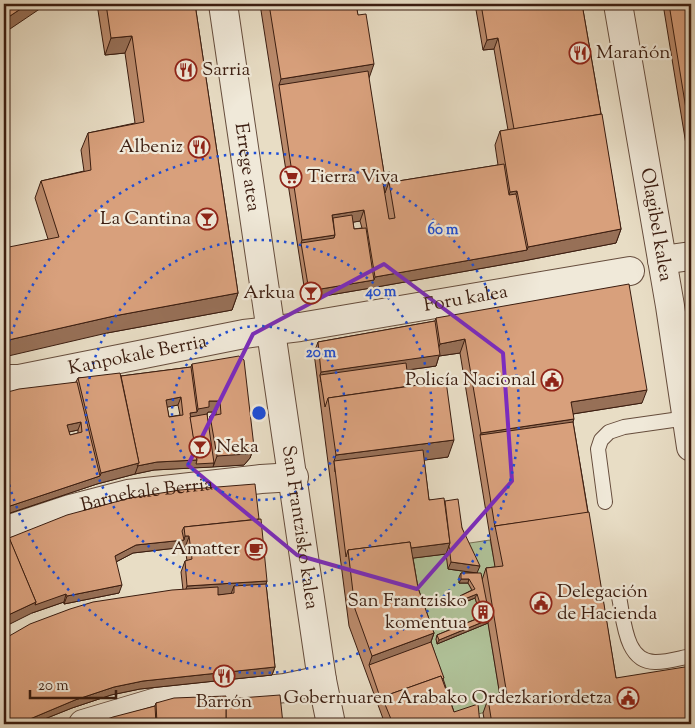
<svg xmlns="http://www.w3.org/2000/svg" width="695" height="728" viewBox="0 0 695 728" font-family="'Sorts Mill Goudy',serif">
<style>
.green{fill:#b0c299;stroke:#767054}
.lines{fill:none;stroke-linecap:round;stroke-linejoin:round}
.lane-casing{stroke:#664d3d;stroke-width:16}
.street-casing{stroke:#664d3d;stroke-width:30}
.lane{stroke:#f0e9d9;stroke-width:14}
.street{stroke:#f0e9d9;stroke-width:28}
.wall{fill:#ba8a6b;stroke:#3b1d10;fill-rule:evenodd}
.shaded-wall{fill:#977057;stroke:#3b1d10}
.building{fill:#d8a07c;stroke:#3b1d10;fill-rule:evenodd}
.marked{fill:none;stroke:#7b2cbf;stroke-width:4;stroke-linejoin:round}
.ring{fill:none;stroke:#1d4ed8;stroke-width:2.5;stroke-dasharray:2.5 5}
.labels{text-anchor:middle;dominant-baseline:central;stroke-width:4.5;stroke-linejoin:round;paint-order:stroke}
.poi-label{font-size:19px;fill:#3b1d10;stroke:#f0e9d9;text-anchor:end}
.street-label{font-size:19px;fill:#3b1d10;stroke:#f0e9d9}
.centre{fill:#1d4ed8;stroke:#f0e9d9;stroke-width:2.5}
.ring-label{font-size:15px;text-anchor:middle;font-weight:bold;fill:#1d4ed8;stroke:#f0e9d9;stroke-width:4.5;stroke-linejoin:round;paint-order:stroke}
</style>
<rect width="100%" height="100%" fill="#e8ddc5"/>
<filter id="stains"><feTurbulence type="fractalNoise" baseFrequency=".004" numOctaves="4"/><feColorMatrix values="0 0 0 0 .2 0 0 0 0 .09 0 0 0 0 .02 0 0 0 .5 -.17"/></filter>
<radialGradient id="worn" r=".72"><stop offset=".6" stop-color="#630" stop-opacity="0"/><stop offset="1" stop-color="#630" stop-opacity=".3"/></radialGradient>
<!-- green -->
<path class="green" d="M490 540 498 580 481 582 459 578V583H468L473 593 459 600 460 604 475 598 482 620 436 639 438 643 488 623 502 708 474 715 450 723 404 559 463 544Z"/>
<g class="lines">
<!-- lane casing -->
<g class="lane-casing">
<g id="lane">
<path d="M605 502 598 449 601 440 609 432 624 427 687 418"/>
<path d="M619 597C624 620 625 663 656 662 668 662 680 658 691 656"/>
</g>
</g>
<!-- street casing -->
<g class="street-casing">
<g id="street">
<path id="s1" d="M223 4 322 680 331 724"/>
<path id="s2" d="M618 4 670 306 691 447"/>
<path d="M662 260 691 256"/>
<path id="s3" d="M4 379H19L244 334 300 327 630 271"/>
<path id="s4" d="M4 531 70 509 128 494 261 479 294 477"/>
<path d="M83 724 160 701 285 688 322 680"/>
</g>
</g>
<!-- lane -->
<use href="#lane" class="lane"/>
<!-- street -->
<use href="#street" class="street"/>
</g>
<!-- wall -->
<g class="wall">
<path d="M97 4H195L238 293 232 310 107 333 48 239 35 198 41 181 84 171 81 150 88 133 135 123 125 53 105 55Z"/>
<path d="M260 4H359L357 10 384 173 392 182 498 165 495 145 500 131 508 130 494 49 483 50 475 4H582L621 229 616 243 523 261 371 288 306 299ZM360 221 362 228 354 229 353 222Z"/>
<path d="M663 4H691V175Z"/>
<path d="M436 318 642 403 573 414V422L616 678 691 724H485L483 713 488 699 500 696 488 623 437 644 436 639 437 635 481 617 475 598 460 604 459 600 460 596 472 590 468 583H459V577L461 573H477L448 569 446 554 413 558 418 588 434 633 431 642 454 712 480 724H385L349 626 314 353 318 342 435 321ZM460 353 495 567 486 568 482 580 477 573 462 528 445 501 429 500 424 460 448 457 409 386 407 370 436 366 439 356Z"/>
<path d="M192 364 254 447 250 458 244 465 154 470 135 474 97 484 4 515 78 378 121 376 191 367ZM178 405 180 415 169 417 167 407ZM208 412H216V415L210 416 208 423 207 414ZM78 430V433L70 435 69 432Z"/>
<path d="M180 490 267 581 266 584 275 667 272 675 140 689 111 695 72 708 32 724H4L183 590 181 572 185 561H187L185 547 133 553 116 562 119 593 64 604V602L32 613 9 538Z"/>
<path d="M226 699 283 724H93L155 706 156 703Z"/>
</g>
<!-- shaded-wall -->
<g class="shaded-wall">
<path d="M28 4H47L4 33V20Z"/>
<path d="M132 36 125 53 105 55 111 38Z"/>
<path d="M498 38 494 49 483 50 487 40Z"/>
<path d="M374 64 368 81 279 85 281 79Z"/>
<path d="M389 182 385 193 383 183Z"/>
<path d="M517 191 512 204 505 206 510 192Z"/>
<path d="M364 210 360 221 332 226V215Z"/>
<path d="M621 229 616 243 523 261 371 288 306 299 309 291 374 280 375 277 527 250 528 247Z"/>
<path d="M335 235 331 246 301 243 302 240Z"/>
<path d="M238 293 232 310 107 333 4 357V341L114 316Z"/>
<path d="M465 339 460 353 439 356 436 366 321 382 320 375 321 372 436 355 440 344Z"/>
<path d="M647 390 642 403 566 415 571 402Z"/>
<path d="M181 397 178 405 163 408 166 400Z"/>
<path d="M209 401H220L216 412H208L205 418 189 417 190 413 197 412 198 409Z"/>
<path d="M574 419 569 433 480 435 481 433Z"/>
<path d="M81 422 78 430 64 433 67 425Z"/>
<path d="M454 440 448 457 335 472 334 461 336 455Z"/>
<path d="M254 447 250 458 244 465 213 467 217 456Z"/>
<path d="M197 460 214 463 213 467 154 470 135 474 137 466 157 462Z"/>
<path d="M139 463 135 474 97 484 4 515V508L100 476 101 473Z"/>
<path d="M257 530 189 537 185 547 133 553 112 564 115 556 136 545 184 540 185 536Z"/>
<path d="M450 543 446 554 350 566 349 556Z"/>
<path d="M451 562 480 566 477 573 448 569Z"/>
<path d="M461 579H469L468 583H459Z"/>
<path d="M267 581 263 592 234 586 231 594 183 597 187 586Z"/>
<path d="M122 585 119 593 64 604 67 596Z"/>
<path d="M66 594 64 602 32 613 4 627V617L36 602Z"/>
<path d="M477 594 475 598 460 604 462 600Z"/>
<path d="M490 619 488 623 437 644 439 640Z"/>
<path d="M434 633 428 650 369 665 372 656Z"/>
<path d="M275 667 272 675 140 689 111 695 72 708 32 724H18L75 700 114 687 143 681Z"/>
</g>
<!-- building -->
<g class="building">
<path d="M4 4H28L4 20Z"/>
<path d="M106 4H195L238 293 114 316 4 341V248L59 237 41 181 91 170 88 133 144 122 132 36 111 38Z"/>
<path d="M269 4H356L358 15 366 14 374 64 281 79Z"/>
<path d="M481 4H582L601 114 514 129 498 38 487 40Z"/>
<path d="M669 4H691V140Z"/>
<path d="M368 71 384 173 390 172 392 182 504 164 509 195 516 194 527 250 375 277 364 210 332 215 335 235 302 240 279 85ZM389 182 395 218 389 219 383 183Z"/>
<path d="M602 114 621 229 528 247 517 191 510 192 500 131Z"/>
<path d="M352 215 354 229 366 228 374 280 309 291 301 243 334 238 335 235 333 218Z"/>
<path d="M629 284 647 390 571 402 574 419 481 433 465 339 440 344 436 318Z"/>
<path d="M435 321 440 355 321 372 318 342Z"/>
<path d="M239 356 244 360 254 447 248 454 217 456 210 416 221 414 220 401H209V407L198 409 192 364Z"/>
<path d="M406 363 409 386 328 398 325 407 320 375Z"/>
<path d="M191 367 197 412 190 413 197 460 157 462 137 466 139 463 121 376ZM181 397 183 415 169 417 166 400Z"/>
<path d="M120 373 139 463 101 473 78 378Z"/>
<path d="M446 381 454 440 336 455 328 398Z"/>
<path d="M77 382 100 476 4 508V393L19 389ZM81 422 82 432 70 435 67 425Z"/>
<path d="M207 414 214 463 196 464 197 460 190 417Z"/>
<path d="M573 422 588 513 495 526V527L480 435Z"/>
<path d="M423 450 429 500 444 498 450 543 411 548 410 542 348 550 346 557 334 461Z"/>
<path d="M255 484 259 519 184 527 182 531 184 540 136 545 115 556 122 585 67 596 66 594 35 605 36 602 9 538 67 515 130 498 180 490Z"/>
<path d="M458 499 462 528 480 566 451 562 449 546 450 543 445 501Z"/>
<path d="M589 512 616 678 691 666V724H492L488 699 507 695 486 568 503 566 495 526Z"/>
<path d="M261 519 267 581 187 586 185 561 192 559 189 536H185L184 527Z"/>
<path d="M8 535 36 602 4 617V537Z"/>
<path d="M410 542 418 588 434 633 372 656 355 609 348 550Z"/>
<path d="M461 573H481L490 619 439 640 437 635 484 616 477 594 462 600 460 596 475 589 469 579H461Z"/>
<path d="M266 584 275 667 143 681 114 687 75 700 18 724H4V639L30 624 70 609 93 602 172 590 218 587V595L234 593V586Z"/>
<path d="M431 642 444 678 442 679 441 676 382 697 381 700 369 665Z"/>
<path d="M441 676 454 712 478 704 480 724H393L382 697Z"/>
<path d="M280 695 283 724H226V699Z"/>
<path d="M226 696V724H157L156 703 174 698Z"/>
<path d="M155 706 156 724H93L113 717Z"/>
</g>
<!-- marked area -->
<path class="marked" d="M384 264 503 353 512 481 417 589 297 555 188 465 253 334Z"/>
<!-- distance rings -->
<g class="ring">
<circle cx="259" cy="413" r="87"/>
<circle cx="259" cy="413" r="173"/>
<path d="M4 363A260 260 0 1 1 4 463"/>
</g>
<!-- icons -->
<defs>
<g id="restaurant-ring" transform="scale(1.125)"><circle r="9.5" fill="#f0e9d9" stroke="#8f2418" stroke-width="1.5"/><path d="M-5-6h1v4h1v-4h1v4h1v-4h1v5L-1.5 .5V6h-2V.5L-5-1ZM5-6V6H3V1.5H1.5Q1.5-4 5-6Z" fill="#8f2418"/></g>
<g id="supermarket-ring" transform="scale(1.125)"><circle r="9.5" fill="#f0e9d9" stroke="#8f2418" stroke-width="1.5"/><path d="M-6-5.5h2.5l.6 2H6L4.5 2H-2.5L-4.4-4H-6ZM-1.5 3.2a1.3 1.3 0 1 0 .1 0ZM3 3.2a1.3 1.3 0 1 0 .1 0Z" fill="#8f2418"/></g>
<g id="bar-ring" transform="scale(1.125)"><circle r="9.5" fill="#f0e9d9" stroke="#8f2418" stroke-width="1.5"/><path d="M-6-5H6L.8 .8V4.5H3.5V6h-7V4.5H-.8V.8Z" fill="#8f2418"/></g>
<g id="civic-ring" transform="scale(1.125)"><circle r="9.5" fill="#f0e9d9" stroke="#8f2418" stroke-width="1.5"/><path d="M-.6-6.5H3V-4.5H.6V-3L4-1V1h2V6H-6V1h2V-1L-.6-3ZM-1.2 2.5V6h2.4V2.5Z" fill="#8f2418"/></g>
<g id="cafe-ring" transform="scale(1.125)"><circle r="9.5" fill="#f0e9d9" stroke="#8f2418" stroke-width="1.5"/><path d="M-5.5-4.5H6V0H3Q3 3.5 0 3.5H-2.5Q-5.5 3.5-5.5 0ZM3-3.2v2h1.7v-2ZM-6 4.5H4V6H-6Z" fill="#8f2418"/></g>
<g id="building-ring" transform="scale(1.125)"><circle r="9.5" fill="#f0e9d9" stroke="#8f2418" stroke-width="1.5"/><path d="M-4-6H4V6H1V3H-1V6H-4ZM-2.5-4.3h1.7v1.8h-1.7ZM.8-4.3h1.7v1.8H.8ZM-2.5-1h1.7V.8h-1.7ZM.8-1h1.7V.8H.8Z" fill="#8f2418"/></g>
</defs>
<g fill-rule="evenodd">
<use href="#restaurant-ring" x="580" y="53"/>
<use href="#restaurant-ring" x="186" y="70"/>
<use href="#restaurant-ring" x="199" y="147"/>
<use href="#supermarket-ring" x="291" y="177"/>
<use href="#bar-ring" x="207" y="219"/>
<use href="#bar-ring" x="311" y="293"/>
<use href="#civic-ring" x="552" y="380"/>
<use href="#bar-ring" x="200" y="447"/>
<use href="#cafe-ring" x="256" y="549"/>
<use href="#civic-ring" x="541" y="603"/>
<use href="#building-ring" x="483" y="612"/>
<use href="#restaurant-ring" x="224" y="676"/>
<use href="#civic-ring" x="628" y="698"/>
</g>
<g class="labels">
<!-- poi labels -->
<g class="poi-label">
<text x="596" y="53" text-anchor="start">Marañón</text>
<text x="202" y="70" text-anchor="start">Sarria</text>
<text x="183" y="147">Albeniz</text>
<text x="307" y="177" text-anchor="start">Tierra Viva</text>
<text x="191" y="219">La Cantina</text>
<text x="295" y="293">Arkua</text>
<text x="536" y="380">Policía Nacional</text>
<text x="216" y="447" text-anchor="start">Neka</text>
<text x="240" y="549">Amatter</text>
<text x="557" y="592" text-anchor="start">Delegación<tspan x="557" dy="22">de Hacienda</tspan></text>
<text x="467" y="601">San Frantzisko<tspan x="467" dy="22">komentua</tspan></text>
<text x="612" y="698">Gobernuaren Arabako Ordezkariordetza</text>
<text x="224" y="702" text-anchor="middle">Barrón</text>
</g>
<!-- street labels -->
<g class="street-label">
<text stroke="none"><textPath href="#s1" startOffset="165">Errege atea</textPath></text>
<text stroke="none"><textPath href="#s2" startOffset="224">Olagibel kalea</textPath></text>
<text stroke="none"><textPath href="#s3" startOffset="469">Foru kalea</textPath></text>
<text stroke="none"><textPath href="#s3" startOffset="136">Kanpokale Berria</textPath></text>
<text stroke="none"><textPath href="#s4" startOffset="148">Barnekale Berria</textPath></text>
<text stroke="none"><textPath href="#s1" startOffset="529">San Frantzisko kalea</textPath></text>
</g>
</g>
<circle cx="259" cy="413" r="8" class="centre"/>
<g class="ring-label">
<text x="443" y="234">60 m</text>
<text x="381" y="296">40 m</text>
<text x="321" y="357">20 m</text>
</g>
<!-- margin -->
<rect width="695" height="728" fill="none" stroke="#e8ddc5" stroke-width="20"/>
<rect x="5" y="5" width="685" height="718" fill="none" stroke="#3b1d10" stroke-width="2.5"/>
<rect x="10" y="10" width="675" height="708" fill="none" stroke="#3b1d10"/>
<!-- scale -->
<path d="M30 690v8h86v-8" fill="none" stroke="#3b1d10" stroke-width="2.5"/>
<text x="38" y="690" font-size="15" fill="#3b1d10" stroke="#f0e9d9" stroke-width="4" paint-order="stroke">20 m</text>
<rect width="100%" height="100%" filter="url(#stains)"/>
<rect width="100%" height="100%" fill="url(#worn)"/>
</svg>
